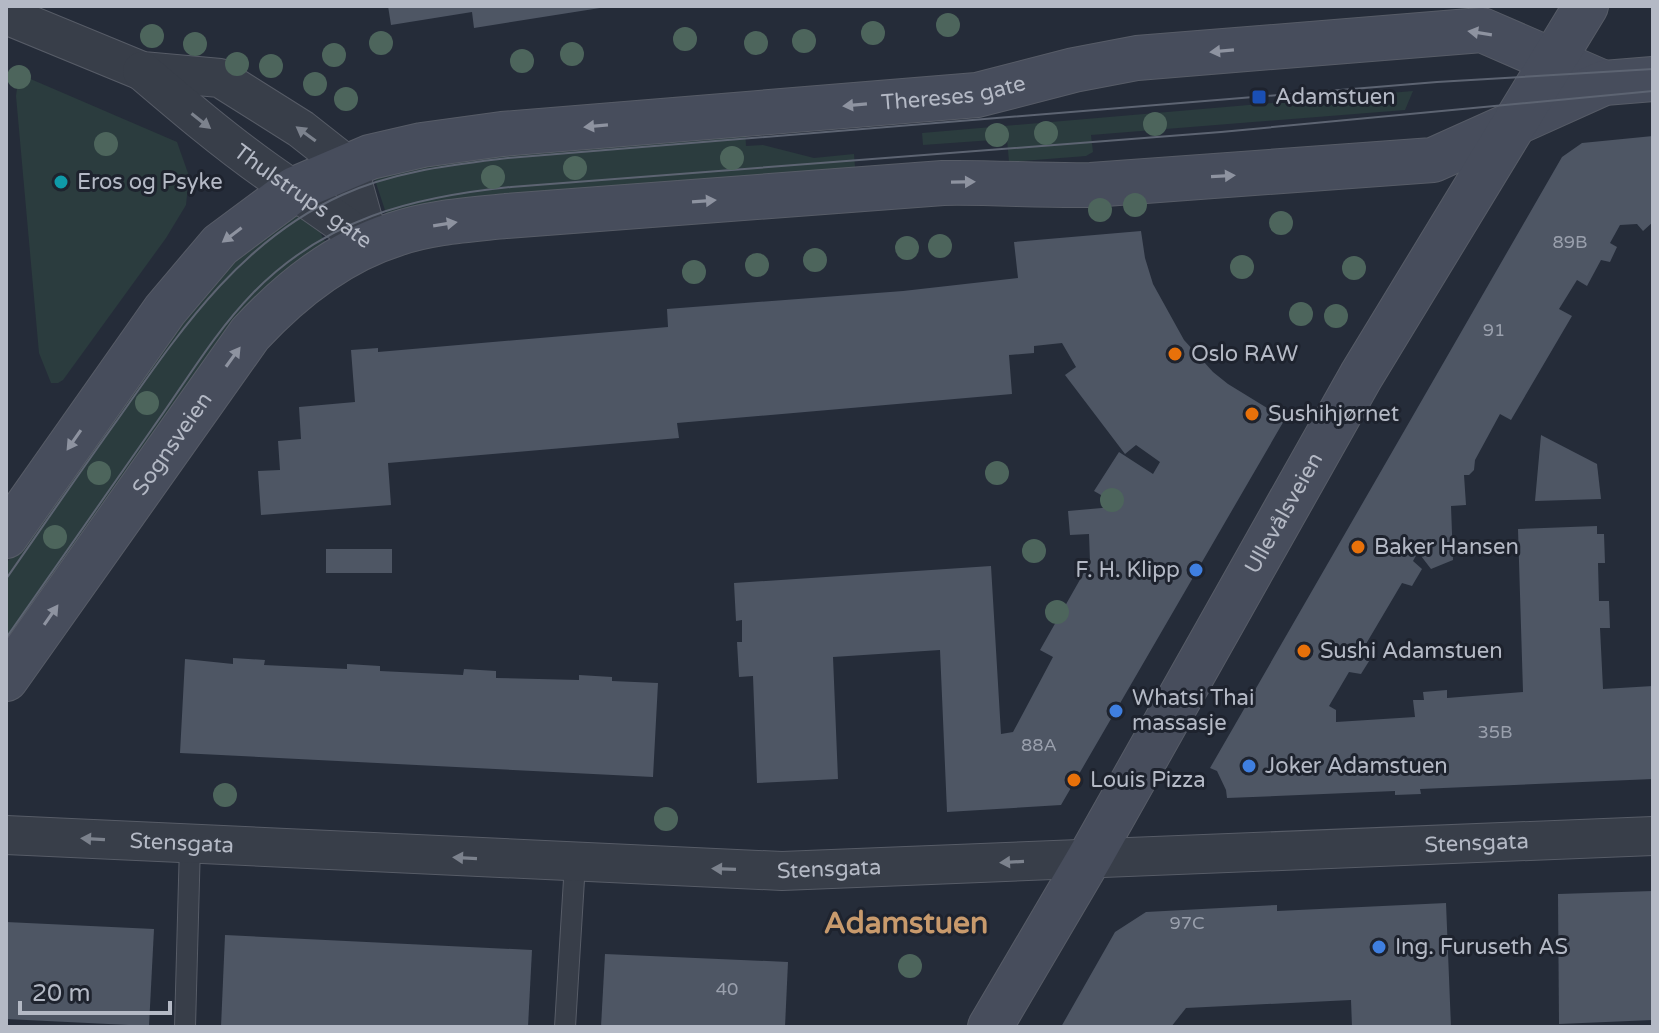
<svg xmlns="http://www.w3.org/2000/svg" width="1659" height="1033" viewBox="0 0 1659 1033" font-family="'Varela Round',sans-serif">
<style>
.green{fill:#2b3c3e}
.building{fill:#4e5664}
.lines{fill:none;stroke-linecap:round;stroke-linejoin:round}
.lane-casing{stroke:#575c67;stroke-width:22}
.street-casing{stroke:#575c67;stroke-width:40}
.secondary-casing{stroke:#575c67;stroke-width:46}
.lane{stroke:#383e49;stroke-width:20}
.street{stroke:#383e49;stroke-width:38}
.secondary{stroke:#474d5c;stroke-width:44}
.tram{stroke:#5d6472;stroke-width:2}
.tree{fill:#4d655c}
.oneway{fill:#8e93a0}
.oneway2{fill:#7c828d}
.transit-dot{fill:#1a4fb4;stroke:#1e232e;stroke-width:3}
.culture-dot{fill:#0f9aa8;stroke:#1e232e;stroke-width:3}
.food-dot{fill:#e8710a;stroke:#1e232e;stroke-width:3}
.shop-dot{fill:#3f7fe0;stroke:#1e232e;stroke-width:3}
.labels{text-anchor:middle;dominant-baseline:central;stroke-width:6;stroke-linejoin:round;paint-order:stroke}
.number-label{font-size:18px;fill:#9aa0ad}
.street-label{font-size:22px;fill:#b4b9c5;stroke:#1e232e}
.poi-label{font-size:22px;fill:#b4b9c5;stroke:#1e232e;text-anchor:start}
.district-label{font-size:30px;font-weight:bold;fill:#c89a6c;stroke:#1e232e}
</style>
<rect width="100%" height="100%" fill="#252c39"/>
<!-- green -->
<g class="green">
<path d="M19 74 177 142 189 176 186 205 166 238 63 380 58 383H51L39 353 16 96Z"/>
<path d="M1413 91 1405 110 1091 135 1093 152 1086 156 1009 162 1007 139 923 145 922 133Z"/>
<path d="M745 128 746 146 763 145 814 158 854 154 855 167 913 163V170L388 219 373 174 397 167Z"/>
<path d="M305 204 328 247 6 653V564L150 358 219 271Z"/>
</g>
<!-- building -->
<g class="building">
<path d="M388 6H600V8L474 28 472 12 391 25Z"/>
<path d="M1653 136V222L1643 231 1637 224 1620 225 1610 243 1617 247 1610 262 1601 260 1587 286 1577 280 1559 309 1572 316 1511 420 1500 414 1475 460 1474 470 1469 475H1464L1466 505 1451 506 1453 560 1431 569 1418 552 1413 561 1422 569 1412 586 1402 583 1363 649 1371 658 1361 674 1349 672 1329 706 1336 710V722L1415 717 1413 700H1424L1423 692 1447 690V698L1523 692 1518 529 1597 526V534H1604L1605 563H1598L1599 601H1609L1610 628H1600L1603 689 1653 686V779L1420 789 1421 794 1395 795V791L1227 798 1226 790 1217 771 1210 768 1562 157 1582 143Z"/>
<path d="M1141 231 1145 258 1153 284 1184 340 1213 372 1228 384 1285 419 1061 805 947 812 940 650 833 657 838 779 757 783 753 676 739 677 737 642H742V620L736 621 734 583 991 566 1001 734 1013 732 1053 657 1040 650 1090 562 1089 534 1070 535 1068 511 1113 507 1115 503 1094 491 1119 452 1153 474 1160 462 1136 445 1125 454 1065 375 1076 367 1062 343 1034 346V353L1009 355 1012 394 677 423 679 438 388 463 391 505 261 515 258 471 280 470 278 441 301 439 299 407 355 402 351 350 378 348V352L668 327 667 309 903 291 1018 278 1014 242Z"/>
<path d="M1541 435 1597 464 1601 499 1535 501Z"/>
<rect x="326" y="549" width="66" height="24"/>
<path d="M233 658 265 660 264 665 347 669V664L380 666V671L463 675 464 669 496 671V678L579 680V675L612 677V681L658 683 653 777 180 753 185 659 233 664Z"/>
<path d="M1653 891V1020L1559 1024 1558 894Z"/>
<path d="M1446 903 1451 1027H1352L1351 1000 1186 1008 1171 1027H1061L1115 932 1146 912 1277 905V911Z"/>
<path d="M6 922 154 929 149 1026 6 1019Z"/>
<path d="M225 935 532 950 528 1027H221Z"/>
<path d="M605 954 788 962 785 1027H601Z"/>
</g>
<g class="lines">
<!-- lane casing -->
<g class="lane-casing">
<g id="lane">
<path d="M185 1027 190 844"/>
<path d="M565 1027 575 863"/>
</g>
</g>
<!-- street casing -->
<g class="street-casing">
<g id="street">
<path d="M6 15 142 71 220 78 301 129 348 166 370 244"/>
<path id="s1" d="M142 71C183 106 224 141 268 172 302 196 337 219 370 244"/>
<path id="s2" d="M6 835 782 871 1653 836"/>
</g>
</g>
<!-- secondary casing -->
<g class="secondary-casing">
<g id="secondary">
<path id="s3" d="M6 536 165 310 220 245 295 189 370 157 422 145 502 134 977 95 1074 70 1137 58 1482 30 1604 83"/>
<path id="s4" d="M6 679 250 334C291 290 338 252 396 234 431 222 469 220 506 216L943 183C993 182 1041 186 1091 185L1433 160 1604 83 1653 79"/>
<path id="s5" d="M990 1027 1090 857 1361 376 1586 6"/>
</g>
</g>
<!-- lane -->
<use href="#lane" class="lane"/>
<!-- street -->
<use href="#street" class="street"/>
<!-- secondary -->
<use href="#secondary" class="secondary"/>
<!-- tram -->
<g class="tram">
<path d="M6 579C43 526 80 472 118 419 180 331 240 241 342 195 394 171 452 165 508 158L1437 82 1653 69"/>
<path d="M6 638C55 569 103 499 152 429 185 383 214 333 253 293 325 219 412 197 511 187L1221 132 1653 91"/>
</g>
</g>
<!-- trees -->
<g class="tree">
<circle cx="948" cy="25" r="12"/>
<circle cx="873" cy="33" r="12"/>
<circle cx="152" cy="36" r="12"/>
<circle cx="685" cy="39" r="12"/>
<circle cx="804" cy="41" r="12"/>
<circle cx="381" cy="43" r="12"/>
<circle cx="756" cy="43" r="12"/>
<circle cx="195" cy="44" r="12"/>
<circle cx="572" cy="54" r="12"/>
<circle cx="334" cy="55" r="12"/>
<circle cx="522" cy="61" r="12"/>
<circle cx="237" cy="64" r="12"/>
<circle cx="271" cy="66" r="12"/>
<circle cx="19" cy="77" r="12"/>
<circle cx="315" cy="84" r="12"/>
<circle cx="346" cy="99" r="12"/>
<circle cx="1155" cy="124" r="12"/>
<circle cx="1046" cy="133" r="12"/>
<circle cx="997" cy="135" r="12"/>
<circle cx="106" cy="144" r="12"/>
<circle cx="732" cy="158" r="12"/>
<circle cx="575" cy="168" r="12"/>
<circle cx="493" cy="177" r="12"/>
<circle cx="1135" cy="205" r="12"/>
<circle cx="1100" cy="210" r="12"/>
<circle cx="1281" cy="223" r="12"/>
<circle cx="940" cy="246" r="12"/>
<circle cx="907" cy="248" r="12"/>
<circle cx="815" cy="260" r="12"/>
<circle cx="757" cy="265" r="12"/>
<circle cx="1242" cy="267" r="12"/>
<circle cx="1354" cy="268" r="12"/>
<circle cx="694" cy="272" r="12"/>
<circle cx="1301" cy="314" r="12"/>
<circle cx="1336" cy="316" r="12"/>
<circle cx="147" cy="403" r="12"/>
<circle cx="99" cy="473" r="12"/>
<circle cx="997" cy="473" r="12"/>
<circle cx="1112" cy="500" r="12"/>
<circle cx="55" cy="537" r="12"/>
<circle cx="1034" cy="551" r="12"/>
<circle cx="1057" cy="612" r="12"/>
<circle cx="225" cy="795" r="12"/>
<circle cx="666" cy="819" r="12"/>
<circle cx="910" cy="966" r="12"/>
</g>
<!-- one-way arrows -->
<defs><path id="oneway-solid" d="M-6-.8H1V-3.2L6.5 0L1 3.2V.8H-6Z" transform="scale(2)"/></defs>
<g class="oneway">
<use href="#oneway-solid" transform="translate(1480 33) rotate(-171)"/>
<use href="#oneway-solid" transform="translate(1222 51) rotate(175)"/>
<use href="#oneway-solid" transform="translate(855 105) rotate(175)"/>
<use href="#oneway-solid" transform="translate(596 126) rotate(175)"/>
<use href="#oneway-solid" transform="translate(1223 176) rotate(-3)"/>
<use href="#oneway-solid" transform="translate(963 182) rotate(-1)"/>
<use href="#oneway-solid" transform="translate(704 201) rotate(-4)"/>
<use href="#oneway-solid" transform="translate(445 224) rotate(-9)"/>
<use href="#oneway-solid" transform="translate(232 235) rotate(143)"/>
<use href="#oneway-solid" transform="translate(233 357) rotate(-54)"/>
<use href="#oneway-solid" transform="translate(74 440) rotate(125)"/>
<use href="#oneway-solid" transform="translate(51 615) rotate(-55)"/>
</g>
<g class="oneway2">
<use href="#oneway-solid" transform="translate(201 121) rotate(38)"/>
<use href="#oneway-solid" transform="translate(306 134) rotate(-144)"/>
<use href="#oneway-solid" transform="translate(93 839) rotate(-177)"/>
<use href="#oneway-solid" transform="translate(465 858) rotate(-177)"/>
<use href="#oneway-solid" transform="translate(1012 862) rotate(177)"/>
<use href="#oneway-solid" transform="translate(724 869) rotate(-178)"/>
</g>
<!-- markers -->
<rect class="transit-dot" x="1251" y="89" width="16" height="16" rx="4"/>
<circle class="culture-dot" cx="61" cy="182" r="8"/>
<g class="food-dot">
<circle cx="1175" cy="354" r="8"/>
<circle cx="1252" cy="414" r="8"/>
<circle cx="1358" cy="547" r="8"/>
<circle cx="1304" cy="651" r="8"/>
<circle cx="1074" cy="780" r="8"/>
</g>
<g class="shop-dot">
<circle cx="1196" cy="570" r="8"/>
<circle cx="1116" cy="711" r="8"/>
<circle cx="1249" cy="766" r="8"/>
<circle cx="1379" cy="947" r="8"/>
</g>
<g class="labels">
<!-- number labels -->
<g class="number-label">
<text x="1570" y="242">89B</text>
<text x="1494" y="330">91</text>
<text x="1495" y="732">35B</text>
<text x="1039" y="745">88A</text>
<text x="1187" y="923">97C</text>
<text x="727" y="989">40</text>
</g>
<!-- street labels -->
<g class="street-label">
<text stroke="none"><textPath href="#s3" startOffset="1124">Thereses gate</textPath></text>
<text stroke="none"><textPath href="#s1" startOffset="204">Thulstrups gate</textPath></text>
<text stroke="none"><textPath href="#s4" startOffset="288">Sognsveien</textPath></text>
<text stroke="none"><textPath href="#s5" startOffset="592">Ullevålsveien</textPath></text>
<text stroke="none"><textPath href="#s2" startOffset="1472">Stensgata</textPath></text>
<text stroke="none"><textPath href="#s2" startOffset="176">Stensgata</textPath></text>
<text stroke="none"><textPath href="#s2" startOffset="824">Stensgata</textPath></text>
</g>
<!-- poi labels -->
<g class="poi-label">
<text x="1275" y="97">Adamstuen</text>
<text x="77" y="182">Eros og Psyke</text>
<text x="1191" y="354">Oslo RAW</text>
<text x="1268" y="414">Sushihjørnet</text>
<text x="1374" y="547">Baker Hansen</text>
<text x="1180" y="570" text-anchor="end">F. H. Klipp</text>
<text x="1320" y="651">Sushi Adamstuen</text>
<text x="1132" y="698">Whatsi Thai<tspan x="1132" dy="25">massasje</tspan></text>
<text x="1265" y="766">Joker Adamstuen</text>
<text x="1090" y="780">Louis Pizza</text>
<text x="1395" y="947">Ing. Furuseth AS</text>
</g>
<!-- district labels -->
<g class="district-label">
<text x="906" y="923">Adamstuen</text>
</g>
</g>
<!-- border -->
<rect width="1659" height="1033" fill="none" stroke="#b4b9c5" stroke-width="16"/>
<!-- scale -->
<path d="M20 1001v12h150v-12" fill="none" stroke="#b4b9c5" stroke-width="4"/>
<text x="32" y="1001" font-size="24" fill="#b4b9c5" stroke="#1e232e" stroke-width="6" paint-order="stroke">20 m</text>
</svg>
